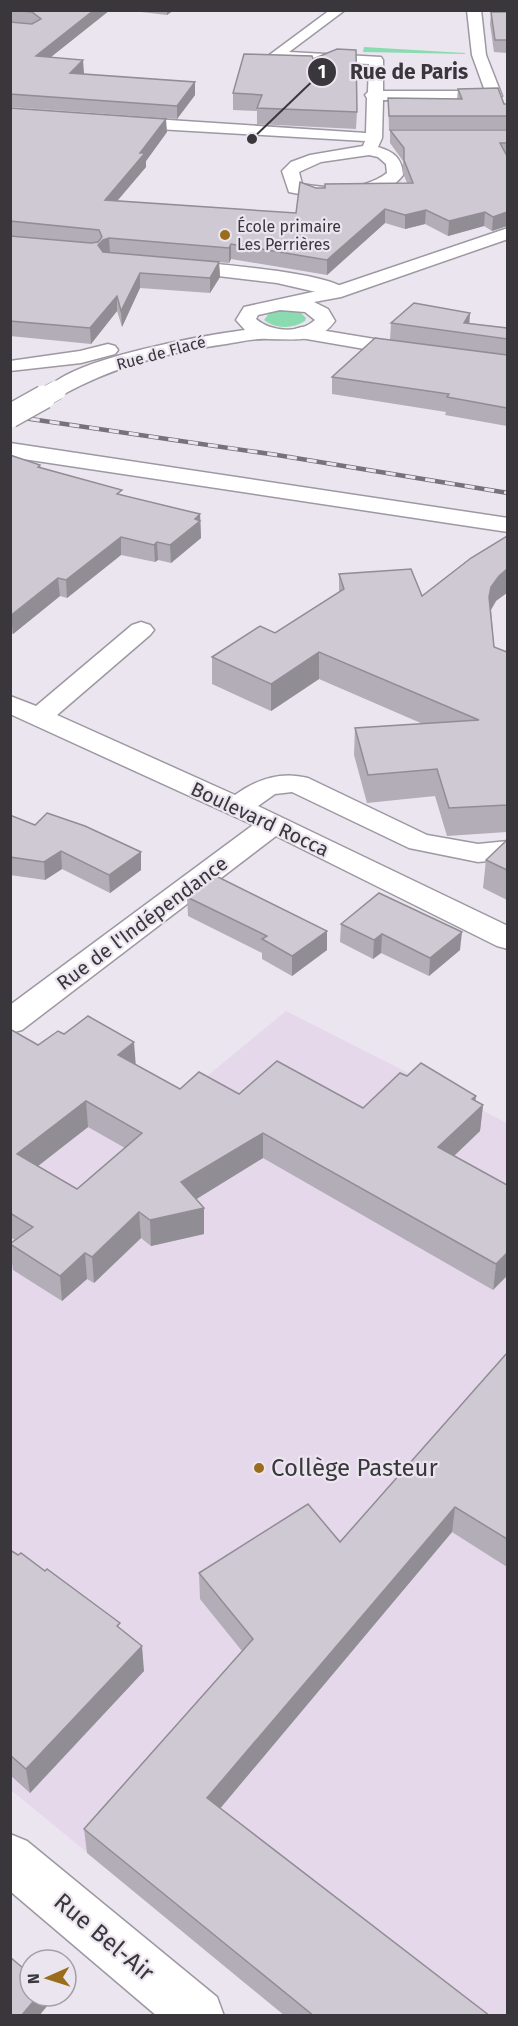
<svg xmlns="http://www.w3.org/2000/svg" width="518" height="2026" viewBox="0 0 518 2026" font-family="'Fira Sans',sans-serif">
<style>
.education{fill:#e6d8eb}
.green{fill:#8bdbb0}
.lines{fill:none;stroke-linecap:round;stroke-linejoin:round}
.minor-casing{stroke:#9e98a3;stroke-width:3}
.major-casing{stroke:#9e98a3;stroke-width:3}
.minor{fill:#fff;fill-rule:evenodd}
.major{fill:#fff;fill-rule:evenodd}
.rail-casing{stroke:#767279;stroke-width:4.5}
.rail{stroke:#ebe5f0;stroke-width:3;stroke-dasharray:10;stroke-linecap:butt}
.major-bridge-far1-casing{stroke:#9e98a3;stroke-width:20;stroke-linecap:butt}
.major-bridge-casing{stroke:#9e98a3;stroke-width:26;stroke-linecap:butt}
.major-bridge-far1{stroke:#fff;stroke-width:19}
.major-bridge{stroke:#fff;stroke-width:23}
.wall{fill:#b2adb6;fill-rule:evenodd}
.shaded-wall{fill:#918d94}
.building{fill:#cfc9d4;stroke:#918d94;stroke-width:1.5;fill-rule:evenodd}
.poi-dot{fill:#9a6d1d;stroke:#ebe5f0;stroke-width:2}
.labels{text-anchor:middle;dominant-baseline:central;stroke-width:4.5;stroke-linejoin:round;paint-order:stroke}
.far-poi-label{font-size:16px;fill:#3a373c;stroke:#ebe5f0;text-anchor:start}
.far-street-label{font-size:16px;fill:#3a373c;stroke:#ebe5f0}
.street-label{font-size:20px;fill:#3a373c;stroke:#ebe5f0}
.near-poi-label{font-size:24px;fill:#3a373c;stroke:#ebe5f0;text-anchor:start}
.near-street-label{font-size:24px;fill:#3a373c;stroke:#ebe5f0}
.leader{fill:none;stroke:#3a373c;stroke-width:2}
.callout-dot{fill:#3a373c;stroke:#ebe5f0;stroke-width:2}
.mark-label{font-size:18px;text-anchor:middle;font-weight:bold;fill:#fff}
.callout-label{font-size:21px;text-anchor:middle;font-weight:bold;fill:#3a373c;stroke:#ebe5f0;stroke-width:4.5;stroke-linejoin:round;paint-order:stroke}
</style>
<rect width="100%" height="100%" fill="#ebe5f0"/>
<!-- education -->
<path class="education" d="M286 1011 507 1123V2015H285L11 1790 10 1080 122 1146Z"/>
<!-- green -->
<g class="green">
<path d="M364 47 465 53V54L363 52Z"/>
<path d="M282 310 301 313 306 318 305 321C293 329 275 329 264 320L270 312Z"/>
</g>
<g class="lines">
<!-- minor casing -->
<g class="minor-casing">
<g id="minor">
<path d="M330 10H345L289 52 381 57 383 60V91H485L472 55 467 10H481L486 55 502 96 494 101 383 100 382 138 378 147C394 152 402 158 403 175 382 204 320 199 289 192L282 171 291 162 310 155 363 146 365 141 123 127 115 122 123 117 366 133 367 98 365 95 368 92 369 64 275 60 268 56ZM369 155 378 157 386 164 387 173C364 191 329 189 302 184L299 172 321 162Z"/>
<path d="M174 260C202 263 335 272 347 291L345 295 338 297 277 283 167 270 165 266 167 262Z"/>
<path d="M302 327 411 345 418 347 421 351 418 355 411 357 295 337 292 333 295 329Z"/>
<path d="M10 443 508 518V532L10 457Z"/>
<path d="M141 622 150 625 154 630 150 635 57 715 235 795C257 779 281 771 308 778L427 835 478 844 508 841V859L478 862 409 848 292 792 275 794 258 806 508 926V949L497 946 276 836 22 1030 10 1033V1005L253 825 10 714V696L36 706 132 625Z"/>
<path d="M10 1834 27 1841 217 1997 224 2016H157L10 1891Z"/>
</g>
</g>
<!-- major casing -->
<g class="major-casing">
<g id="major">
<path d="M508 228V239L341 297 314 302 328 309 335 321C319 344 292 339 268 339 254 338 239 342 226 344 169 352 115 366 64 394L57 396 50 394 47 390C68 359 205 335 245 330L236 320 244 307 331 288ZM280 310 305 312 315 320C300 334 271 332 256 319L258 315Z"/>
<path d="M108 344 115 346 118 350 115 354 81 363 10 371V361L80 351Z"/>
</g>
</g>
<!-- minor -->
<use href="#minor" class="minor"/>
<!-- major -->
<use href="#major" class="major"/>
<!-- rail casing -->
<g class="rail-casing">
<path id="rail" d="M10 416 277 455 508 493"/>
</g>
<!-- rail -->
<use href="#rail" class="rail"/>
<!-- major-bridge-far1 casing -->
<g class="major-bridge-far1-casing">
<path id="major-bridge-far1" d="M41 399 57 390"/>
</g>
<!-- major-bridge casing -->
<g class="major-bridge-casing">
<path id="major-bridge" d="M10 416 44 397"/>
</g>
<!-- major-bridge-far1 -->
<use href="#major-bridge-far1" class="major-bridge-far1"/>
<!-- major-bridge -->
<use href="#major-bridge" class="major-bridge"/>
</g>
<!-- wall -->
<g class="wall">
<path d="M10 10H110L51 57 84 73 83 74 195 95 177 119 10 107Z"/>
<path d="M124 10H174L167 15Z"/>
<path d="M488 10H507V53L494 52 490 24 491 12H496H489Z"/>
<path d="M313 59 357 112 356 129 257 124V111L233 110V93Z"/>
<path d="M458 89 504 104H507V129H389L388 98 457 99Z"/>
<path d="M10 108 167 132 146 161V167L117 201 296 213 316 188 407 183 403 173V161L390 143V130H507V226L492 231 484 226 448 236 425 224 405 229 385 223 327 275 231 259 229 263 110 253 219 262 220 277 210 293 140 288 122 327 117 311 91 344 10 336Z"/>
<path d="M391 323H469L507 328V426L445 415 446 412 332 394V377L390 340Z"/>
<path d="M10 455 40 465 41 468 123 495 200 514 201 538 171 563 158 560 155 562 121 555 67 598 60 596 13 634 10 633Z"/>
<path d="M339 574 422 596 496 601 491 610 494 647 507 652V832L447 836 435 796 367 803 354 755 355 728 423 724 319 679 271 711 212 684V657L275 633 339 593Z"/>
<path d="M10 815 35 825 141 852V870L110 893 62 869 45 880 10 875Z"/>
<path d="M507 840V900L483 888 486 860Z"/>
<path d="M187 897 327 950 292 976 262 959V953L188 916Z"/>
<path d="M341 924 460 950 429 976 381 953 373 959 340 942Z"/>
<path d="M10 1029 38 1045 64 1034 136 1064 180 1089 363 1108 407 1076 475 1101 483 1105 480 1131 454 1156 507 1185 493 1290 263 1158 196 1199 204 1234 151 1246 141 1238 94 1283 87 1279 62 1301 13 1270 10 1247V1244L15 1240 10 1237ZM88 1127 125 1148 77 1189 38 1166Z"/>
<path d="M507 1353V1567L452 1532 220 1808 490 2016H285L87 1853 84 1829 242 1651 200 1599 199 1573 340 1542Z"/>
<path d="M10 1550 120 1628 144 1671 30 1793 10 1775Z"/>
</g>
<!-- shaded-wall -->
<g class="shaded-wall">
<path d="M94 10H110L37 68 36 56Z"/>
<path d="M167 10H174L167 15Z"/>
<path d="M83 60 84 73 71 85 70 73Z"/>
<path d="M195 82V95L177 119V106Z"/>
<path d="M166 119 167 132 146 161V167L106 214 105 200Z"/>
<path d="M385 209V223L327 275V260Z"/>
<path d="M426 210 425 224 405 229V215Z"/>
<path d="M485 212 484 226 448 236 449 221Z"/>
<path d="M507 212V226L492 231 493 217Z"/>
<path d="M109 238 110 253 103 255 98 245 103 240Z"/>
<path d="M231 244V259L229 263V248Z"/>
<path d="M219 262 220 277 210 293V278Z"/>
<path d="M140 273V288L122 327 121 311Z"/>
<path d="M117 296V311L91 344 90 328Z"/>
<path d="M470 313 469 330 464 323Z"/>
<path d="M200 514 201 538 171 563 170 545Z"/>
<path d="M121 537V555L67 598 66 580Z"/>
<path d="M157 542 158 560 155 562 154 545Z"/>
<path d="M507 569V593L496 601 489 613V597L491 587 499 576Z"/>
<path d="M58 578 60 596 13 634 11 616Z"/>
<path d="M319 652V679L271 711V684Z"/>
<path d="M61 851 62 869 45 880 44 862Z"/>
<path d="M141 852V870L110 893 109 875Z"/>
<path d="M327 931V950L292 976V956Z"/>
<path d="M462 932 460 950 429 976 430 958Z"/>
<path d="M382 934 381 953 373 959 374 940Z"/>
<path d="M134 1042 136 1068 118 1055Z"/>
<path d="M476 1096 474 1113 483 1105 480 1131 436 1173 438 1147 472 1099Z"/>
<path d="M86 1101 88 1127 20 1180 17 1154Z"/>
<path d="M263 1133V1158L182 1208 181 1182Z"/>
<path d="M204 1208V1234L151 1246 150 1220Z"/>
<path d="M139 1212 141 1238 94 1283 92 1257Z"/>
<path d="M85 1253 87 1279 62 1301 60 1276Z"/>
<path d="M507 1253V1276L493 1290 496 1264Z"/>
<path d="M455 1507 452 1532 208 1823 207 1798Z"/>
<path d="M142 1646 144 1671 30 1793 26 1769Z"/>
<path d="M38 1996H46L48 2005 39 2016H21Z"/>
</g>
<!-- building -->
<g class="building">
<path d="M10 10H94L36 56 83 60 70 73 195 82 177 106 10 94V22L32 24 41 19 32 12Z"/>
<path d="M491 12H507V40H495Z"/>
<path d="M337 49 356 50 357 112 257 108 262 95 233 93 244 54 312 56 313 59Z"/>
<path d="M498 88 504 104H507V116H389L388 98 462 99 458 89Z"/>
<path d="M10 108 166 119 140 153H145L105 200 296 213 300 182 316 188H325V184L413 183 404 160V148L390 130H507V143H500L507 156V212L493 217 485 212 449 221 426 210 405 215 385 209 327 260 231 244 229 248 109 238 103 240 98 245 103 252 219 262 210 278 140 273 121 311 117 296 90 328 10 321V236L91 243 98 242 102 237 99 230 10 221Z"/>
<path d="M414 303 470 313 464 323 507 328V339L391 323Z"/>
<path d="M375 338 507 355V408L447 397 449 394 332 377Z"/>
<path d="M10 455 40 465 38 467 122 490 117 494 200 514 195 519 200 521 170 545 157 542 154 545 121 537 66 580 58 578 10 616Z"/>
<path d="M507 536V569L499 576 491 587 489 597 494 647 507 652V805L449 808 437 769 368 775 355 728 479 720 319 652 271 684 212 657 260 626 275 633 344 589 339 574 411 569 422 596 471 558Z"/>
<path d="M47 813 85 826 141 852 109 875 61 851 44 862 10 857V815L35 825Z"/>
<path d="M507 840V870L486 860Z"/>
<path d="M216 876 327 931 292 956 262 939 267 936 187 897Z"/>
<path d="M379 893 462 932 430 958 382 934 374 940 341 924Z"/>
<path d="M88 1016 134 1042 118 1055 180 1089 199 1072 239 1094 277 1061 363 1108 400 1073 407 1076 421 1063 476 1096 472 1099 483 1105 438 1147 507 1185V1253L496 1264 263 1133 181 1182 204 1208 150 1220 139 1212 92 1257 85 1253 60 1276 10 1244 33 1227 10 1213V1029L38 1045 58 1031 64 1034ZM86 1101 142 1133 77 1189 17 1154Z"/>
<path d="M507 1353V1539L455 1507 207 1798 490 2016H314L84 1829 253 1639 199 1573 308 1504 340 1542Z"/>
<path d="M10 1550 18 1555 21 1553 45 1571 47 1569 120 1623 117 1626 142 1646 26 1769 10 1755Z"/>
<path d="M10 1957 30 1974V1996H38L21 2016H10Z"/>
</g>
<!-- markers -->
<g class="poi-dot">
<circle cx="225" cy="235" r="6"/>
<circle cx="259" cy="1468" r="6"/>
</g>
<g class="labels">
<!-- far-poi labels -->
<g class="far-poi-label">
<text x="237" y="226">École primaire<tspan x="237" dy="18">Les Perrières</tspan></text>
</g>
<!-- far-street labels -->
<g class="far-street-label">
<text transform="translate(161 353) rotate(-15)">Rue de Flacé</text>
</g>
<!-- street labels -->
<g class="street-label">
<text transform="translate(260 819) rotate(25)">Boulevard Rocca</text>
<text transform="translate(142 923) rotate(-37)">Rue de l'Indépendance</text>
</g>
<!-- near-poi labels -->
<g class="near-poi-label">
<text x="271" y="1468">Collège Pasteur</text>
</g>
<!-- near-street labels -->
<g class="near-street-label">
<text transform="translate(104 1937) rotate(40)">Rue Bel-Air</text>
</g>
</g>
<!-- callouts -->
<path class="leader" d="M252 139L322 72"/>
<g class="callout-dot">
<circle cx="252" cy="139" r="6"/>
<circle cx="322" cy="72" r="15"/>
</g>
<g class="mark-label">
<text x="322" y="78">1</text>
</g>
<g class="callout-label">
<text x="409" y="79">Rue de Paris</text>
</g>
<!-- border -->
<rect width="518" height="2026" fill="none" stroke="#3a373c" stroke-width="24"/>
<!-- north arrow -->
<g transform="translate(48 1978) rotate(267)"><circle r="28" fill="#ebe5f0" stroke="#a49fa8" stroke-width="1.5"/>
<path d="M0-4.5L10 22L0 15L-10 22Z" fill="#9a6d1d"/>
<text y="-9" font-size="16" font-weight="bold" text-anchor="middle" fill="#3a373c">N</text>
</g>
</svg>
